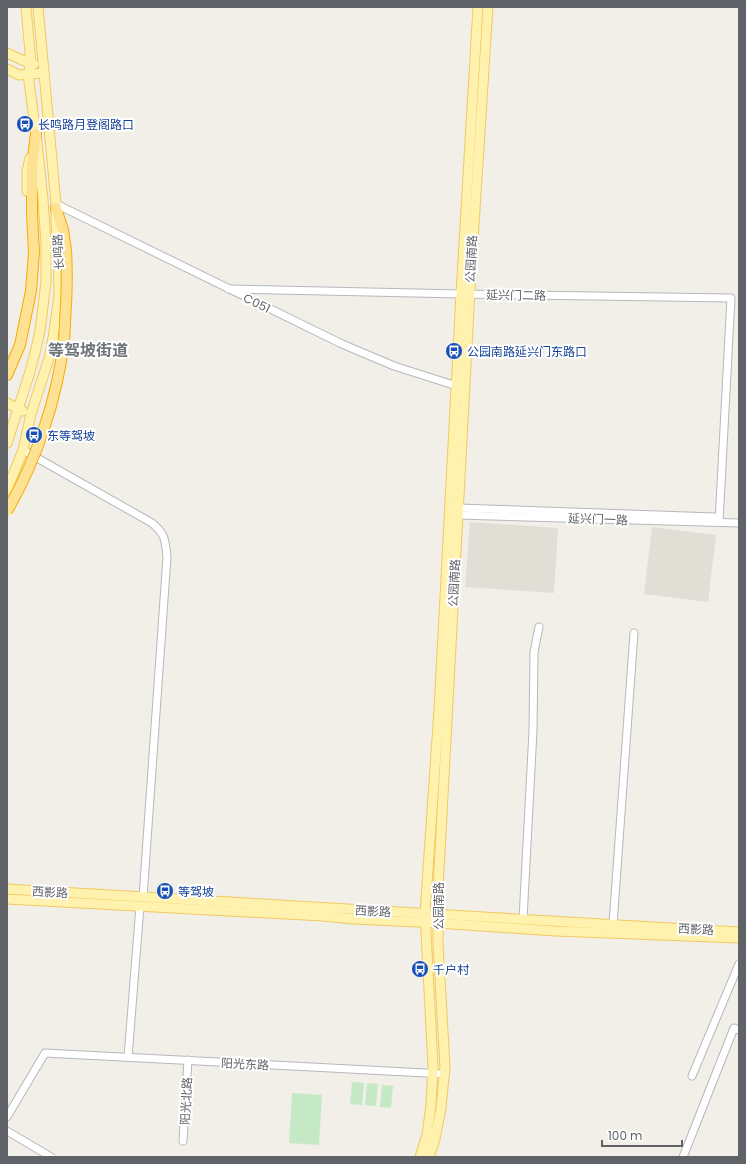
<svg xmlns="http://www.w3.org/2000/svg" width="746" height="1164" viewBox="0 0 746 1164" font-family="Poppins,'Noto Sans SC',sans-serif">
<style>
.education{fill:#e1ded6}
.green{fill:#c5e8c5}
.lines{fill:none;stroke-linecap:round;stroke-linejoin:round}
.minor-casing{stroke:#b5b8bc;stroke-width:9}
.major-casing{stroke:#f2c960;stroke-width:11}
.highway-casing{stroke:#f9ab00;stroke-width:12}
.minor{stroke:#fff;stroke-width:7}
.major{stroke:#fff2af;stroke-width:9}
.highway{stroke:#fde293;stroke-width:10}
.highway-bridge-casing{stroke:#f9ab00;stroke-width:12;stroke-linecap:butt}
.highway-bridge{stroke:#fde293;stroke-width:10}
.labels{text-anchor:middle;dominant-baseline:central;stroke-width:4;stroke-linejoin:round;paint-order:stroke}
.transit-label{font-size:12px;fill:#164399;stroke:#fff;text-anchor:start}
.street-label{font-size:12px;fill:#5f6368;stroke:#fff}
.district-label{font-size:16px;font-weight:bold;fill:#70757a;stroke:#fff}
</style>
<rect width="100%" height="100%" fill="#f1efe8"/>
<!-- education -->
<g class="education">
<path d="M470 522 558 528 554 593 465 587Z"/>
<path d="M652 527 716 535 708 602 644 594Z"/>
</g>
<!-- green -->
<g class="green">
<path d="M352 1082 364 1083 362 1105 350 1104Z"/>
<path d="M367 1083 378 1084 376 1106 365 1105Z"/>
<path d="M382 1085 393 1086 391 1108 380 1107Z"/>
<path d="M292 1093 322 1095 319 1145 289 1143Z"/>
</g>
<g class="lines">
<!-- minor casing -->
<g class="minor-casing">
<g id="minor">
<path d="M56 204 342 344 394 366 460 387"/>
<path d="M228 289 461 294 731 298 719 522"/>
<path d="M23 450 152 523C166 535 165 540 167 557L143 897"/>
<path d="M458 508 715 517"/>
<path d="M457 515 739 523"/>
<path d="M523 919 533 731 534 652 539 627"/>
<path d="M613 924 634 633"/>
<path d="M128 1057 140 906"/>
<path d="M692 1076 739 964"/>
<path d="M7 1117 45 1053 445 1074"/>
<path d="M7 1131 51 1157"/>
<path d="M183 1141 188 1060"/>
<path d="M683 1157 734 1028 739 1030"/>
</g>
</g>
<!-- major casing -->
<g class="major-casing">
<g id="major">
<path d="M7 53 31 64H34"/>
<path d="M7 69 19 75 44 73"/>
<path d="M27 191V171L30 158"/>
<path d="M7 403 23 411"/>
<path d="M7 443 29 375 35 353 40 331 46 282V244L43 199 36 134 28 74 31 64 26 7"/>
<path d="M7 490 23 450 31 414 49 358 53 338 59 296 58 245 56 222V204L38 7"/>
<path d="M7 889 739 932"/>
<path d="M7 899 323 916 354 919 437 923 555 931 739 938"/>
<path d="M420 1157 427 1135 431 1105 433 1066 425 913 439 710 461 294 478 7"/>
<path d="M429 1157 435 1139 441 1108 445 1067 438 944V889L471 271 488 7"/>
</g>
</g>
<!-- highway casing -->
<g class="highway-casing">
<g id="highway">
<path d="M56 208 63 230 66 250"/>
<path d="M7 375 20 345 31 291 34 252 32 214V165L36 134"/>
</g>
</g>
<!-- minor -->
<use href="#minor" class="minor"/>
<!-- major -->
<use href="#major" class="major"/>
<!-- highway -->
<use href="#highway" class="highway"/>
<!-- highway-bridge casing -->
<g class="highway-bridge-casing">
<path id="highway-bridge" d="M7 511C36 461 57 400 64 341 65 329 65 317 66 305 67 286 67 268 66 250"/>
</g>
<!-- highway-bridge -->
<use href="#highway-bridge" class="highway-bridge"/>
</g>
<!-- icons -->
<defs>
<g id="bus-disc" transform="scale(0.9)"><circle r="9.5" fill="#1a4fb4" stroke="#fff"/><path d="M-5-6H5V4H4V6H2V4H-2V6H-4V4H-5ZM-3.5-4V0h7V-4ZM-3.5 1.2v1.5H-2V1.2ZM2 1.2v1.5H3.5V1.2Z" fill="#fff"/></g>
</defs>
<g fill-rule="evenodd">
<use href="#bus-disc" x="25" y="124"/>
<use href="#bus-disc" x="454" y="351"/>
<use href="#bus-disc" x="34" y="435"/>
<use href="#bus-disc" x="165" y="891"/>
<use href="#bus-disc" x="420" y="969"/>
</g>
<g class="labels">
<!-- transit labels -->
<g class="transit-label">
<text x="38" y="124">长鸣路月登阁路口</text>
<text x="467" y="351">公园南路延兴门东路口</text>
<text x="47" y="435">东等驾坡</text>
<text x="178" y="891">等驾坡</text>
<text x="433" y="969">千户村</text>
</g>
<!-- street labels -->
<g class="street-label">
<text transform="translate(58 252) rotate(-93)">长鸣路</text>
<text transform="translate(471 259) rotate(-87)">公园南路</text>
<text transform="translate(516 295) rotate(1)">延兴门二路</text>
<text transform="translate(257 303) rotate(26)">C051</text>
<text transform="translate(598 519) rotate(2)">延兴门一路</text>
<text transform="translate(454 583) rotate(-87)">公园南路</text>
<text transform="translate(50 892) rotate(3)">西影路</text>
<text transform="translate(438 906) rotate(-90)">公园南路</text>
<text transform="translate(373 911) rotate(3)">西影路</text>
<text transform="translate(696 929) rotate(3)">西影路</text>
<text transform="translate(245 1064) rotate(3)">阳光东路</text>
<text transform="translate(186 1101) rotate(-87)">阳光北路</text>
</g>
<!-- district labels -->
<g class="district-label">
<text x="88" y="350">等驾坡街道</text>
</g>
</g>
<!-- border -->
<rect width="746" height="1164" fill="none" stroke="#5f6368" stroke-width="16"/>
<!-- scale -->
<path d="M602 1140v6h80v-6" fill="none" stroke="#5f6368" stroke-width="2"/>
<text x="608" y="1140" font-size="12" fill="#5f6368" stroke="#ffffff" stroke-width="3" paint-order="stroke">100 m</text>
</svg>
